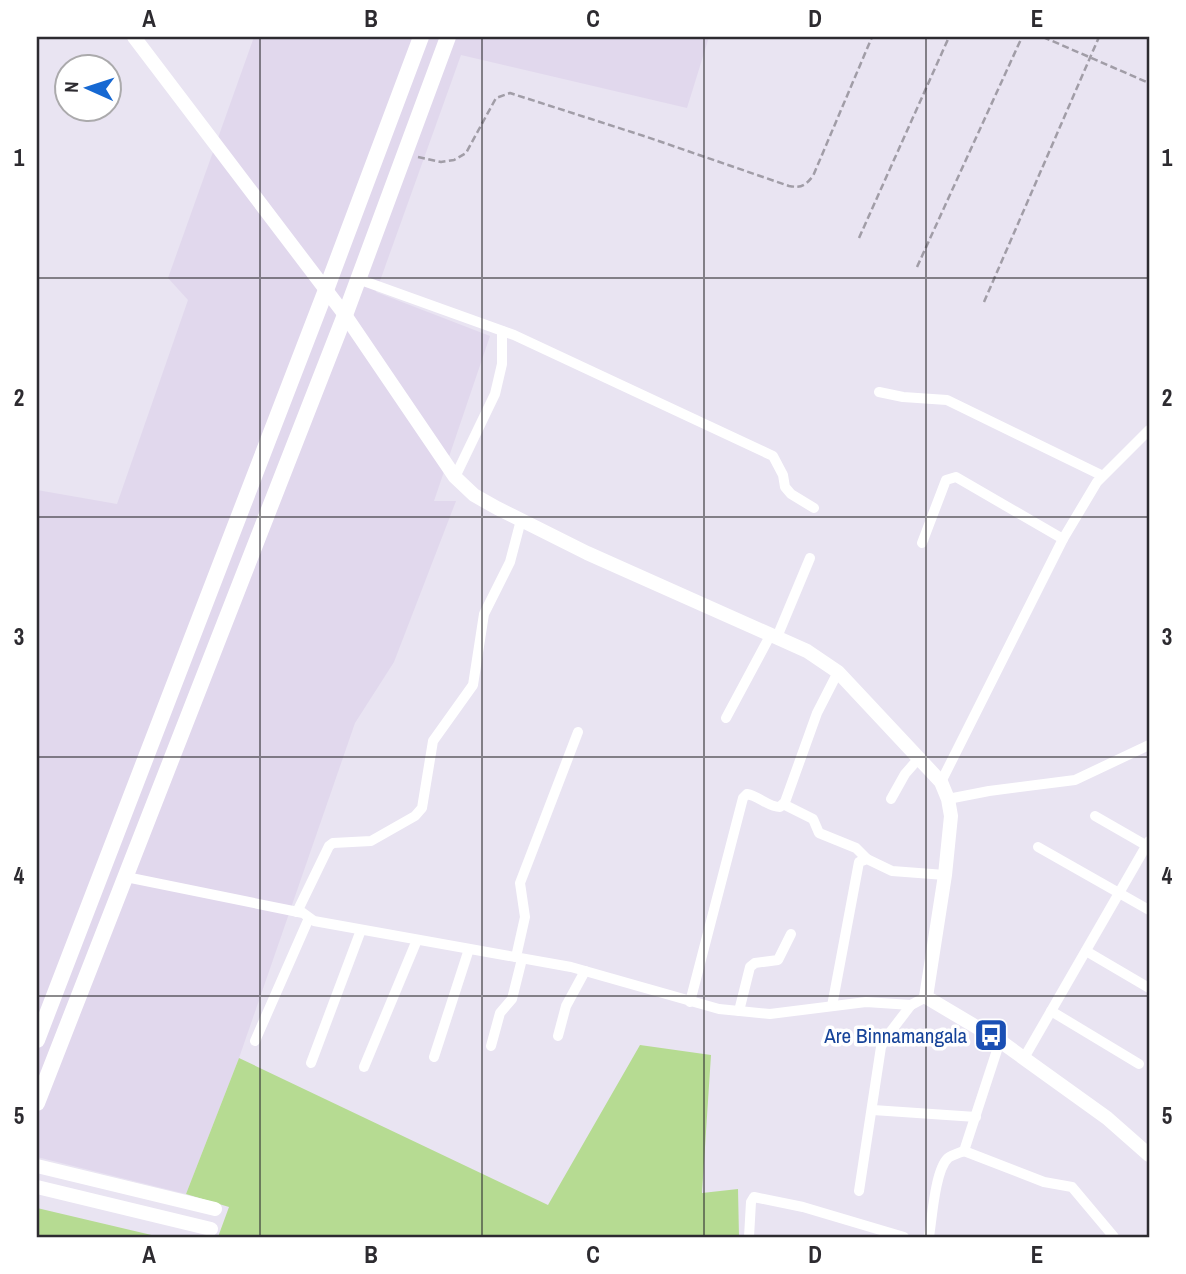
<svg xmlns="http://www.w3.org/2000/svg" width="1186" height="1274" viewBox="0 0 1186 1274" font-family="'Archivo Narrow',sans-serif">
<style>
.built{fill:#e1d8ed}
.green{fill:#b6db92}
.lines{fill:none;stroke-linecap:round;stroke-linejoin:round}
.path{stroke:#a19da7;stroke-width:2.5;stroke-dasharray:7 3.5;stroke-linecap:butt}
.minor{stroke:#fff;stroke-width:10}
.tertiary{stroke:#fff;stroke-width:14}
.secondary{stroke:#fff;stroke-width:16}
.grid{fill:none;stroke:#2d2b30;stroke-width:2;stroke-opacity:0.55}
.labels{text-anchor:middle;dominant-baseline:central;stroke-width:7;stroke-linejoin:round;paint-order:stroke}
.transit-label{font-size:21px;fill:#164399;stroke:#fff;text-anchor:end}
.neatline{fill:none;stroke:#2d2b30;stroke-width:2.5}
.grid-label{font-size:23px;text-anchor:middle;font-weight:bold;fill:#2d2b30}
</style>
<rect width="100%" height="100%" fill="#e9e4f2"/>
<!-- built -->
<path class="built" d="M254 37H709L687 108 461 55 376 292 490 336 434 501H456L394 662 355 723 239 1058 186 1194 37 1157V490L117 504 188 300 168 278Z"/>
<!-- green -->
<g class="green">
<path d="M640 1045 711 1055 702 1193 738 1189 739 1237H218L229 1207 186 1194 239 1058 548 1205Z"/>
<path d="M37 1208 160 1237H37Z"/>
</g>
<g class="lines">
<!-- path -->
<g class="path">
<path d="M1043 37 1149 83"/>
<path d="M418 157 441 162 454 160 466 153 496 98 510 93 647 137 789 186C801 188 805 186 813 176L872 37"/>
<path d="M859 238 949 37"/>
<path d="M917 267 1022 37"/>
<path d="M984 302 1099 37"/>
</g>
<!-- minor -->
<g class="minor">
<path d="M358 279 514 335 773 456 783 475 785 487 791 494 814 508"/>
<path d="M879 392 903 397 947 400 1101 475"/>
<path d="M455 477 495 394 502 364V331"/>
<path d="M922 543 946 480 956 477 1063 539"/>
<path d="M777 637 810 558"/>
<path d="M726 718 771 634"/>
<path d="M941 782 1063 539 1097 482 1149 430"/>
<path d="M891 799 905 774 919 758"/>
<path d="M948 799 989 791 1075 780 1149 745"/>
<path d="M783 804 813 819 819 833 856 848 867 859"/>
<path d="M1095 816 1149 847"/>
<path d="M1038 847 1149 910"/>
<path d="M126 877 303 913 314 921 571 967 719 1009 770 1014 866 1002 911 1005 926 997"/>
<path d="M297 912 329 846 333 843 371 841 415 816 422 808 433 741 473 685 484 614 510 562 521 520"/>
<path d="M1086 951 1149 988"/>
<path d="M516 957 525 917 520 883 578 732"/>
<path d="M690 1002 743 798 747 794C759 796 768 807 780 807L785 802 817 713 838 672"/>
<path d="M832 1006 859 862 867 859 892 871 945 875"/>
<path d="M739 1011 750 967 755 963 778 960 791 934"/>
<path d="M1051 1011 1139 1064"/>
<path d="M558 1036 566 1006 585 971"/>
<path d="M255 1041 309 918"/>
<path d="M491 1046 500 1013 512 999 522 959"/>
<path d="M434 1057 469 949"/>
<path d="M1024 1058 1149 841"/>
<path d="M311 1063 361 930"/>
<path d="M364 1067 417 940"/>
<path d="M873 1110 976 1117"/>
<path d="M964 1151 1044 1182 1072 1187 1114 1237"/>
<path d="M859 1191 881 1047 885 1039 911 1005"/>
<path d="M749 1237 751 1202 754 1197 803 1207 904 1237"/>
<path d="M929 1237C932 1219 935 1170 948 1158 952 1155 959 1153 964 1151L1000 1041"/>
</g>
<!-- tertiary -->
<g class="tertiary">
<path d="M134 37 345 315 455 477 474 495 497 508 587 553 807 651 838 672 941 782 948 799 951 816 945 875 926 997 1000 1041 1107 1118 1149 1155"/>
<path d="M37 1166 215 1209"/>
<path d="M37 1187 211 1229"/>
</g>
<!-- secondary -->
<g class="secondary">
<path d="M37 1040 326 290 421 37"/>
<path d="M37 1103 345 315 448 37"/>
</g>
</g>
<!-- grid -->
<path class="grid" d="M260 37V1237M482 37V1237M704 37V1237M926 37V1237M37 278H1149M37 517H1149M37 757H1149M37 996H1149"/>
<!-- icons -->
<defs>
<g id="bus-square" transform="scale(1.75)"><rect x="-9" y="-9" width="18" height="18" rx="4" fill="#1a4fb4" stroke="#fff"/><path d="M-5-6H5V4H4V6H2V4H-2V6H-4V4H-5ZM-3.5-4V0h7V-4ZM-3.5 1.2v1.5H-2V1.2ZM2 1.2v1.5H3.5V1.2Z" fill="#fff"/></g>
</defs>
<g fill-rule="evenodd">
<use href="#bus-square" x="991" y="1035"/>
</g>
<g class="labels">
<!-- transit labels -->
<g class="transit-label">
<text x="967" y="1035">Are Binnamangala</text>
</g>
</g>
<!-- border -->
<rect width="1186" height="1274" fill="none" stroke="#ffffff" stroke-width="77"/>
<!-- north arrow -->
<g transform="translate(88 88) rotate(273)"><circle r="33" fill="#ffffff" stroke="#abaaac" stroke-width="2"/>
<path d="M0-5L12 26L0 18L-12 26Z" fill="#1668d2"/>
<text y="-10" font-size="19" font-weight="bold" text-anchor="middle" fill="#2d2b30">N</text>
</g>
<rect x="38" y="38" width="1110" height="1198" class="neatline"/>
<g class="grid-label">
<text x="149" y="27">A</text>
<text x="371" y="27">B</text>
<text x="593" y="27">C</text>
<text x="815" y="27">D</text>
<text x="1037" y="27">E</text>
<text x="19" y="166">1</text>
<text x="1167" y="166">1</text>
<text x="19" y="406">2</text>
<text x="1167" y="406">2</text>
<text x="19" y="645">3</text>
<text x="1167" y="645">3</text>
<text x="19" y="884">4</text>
<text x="1167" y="884">4</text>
<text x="19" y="1124">5</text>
<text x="1167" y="1124">5</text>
<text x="149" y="1263">A</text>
<text x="371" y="1263">B</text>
<text x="593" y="1263">C</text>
<text x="815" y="1263">D</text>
<text x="1037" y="1263">E</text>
</g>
</svg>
